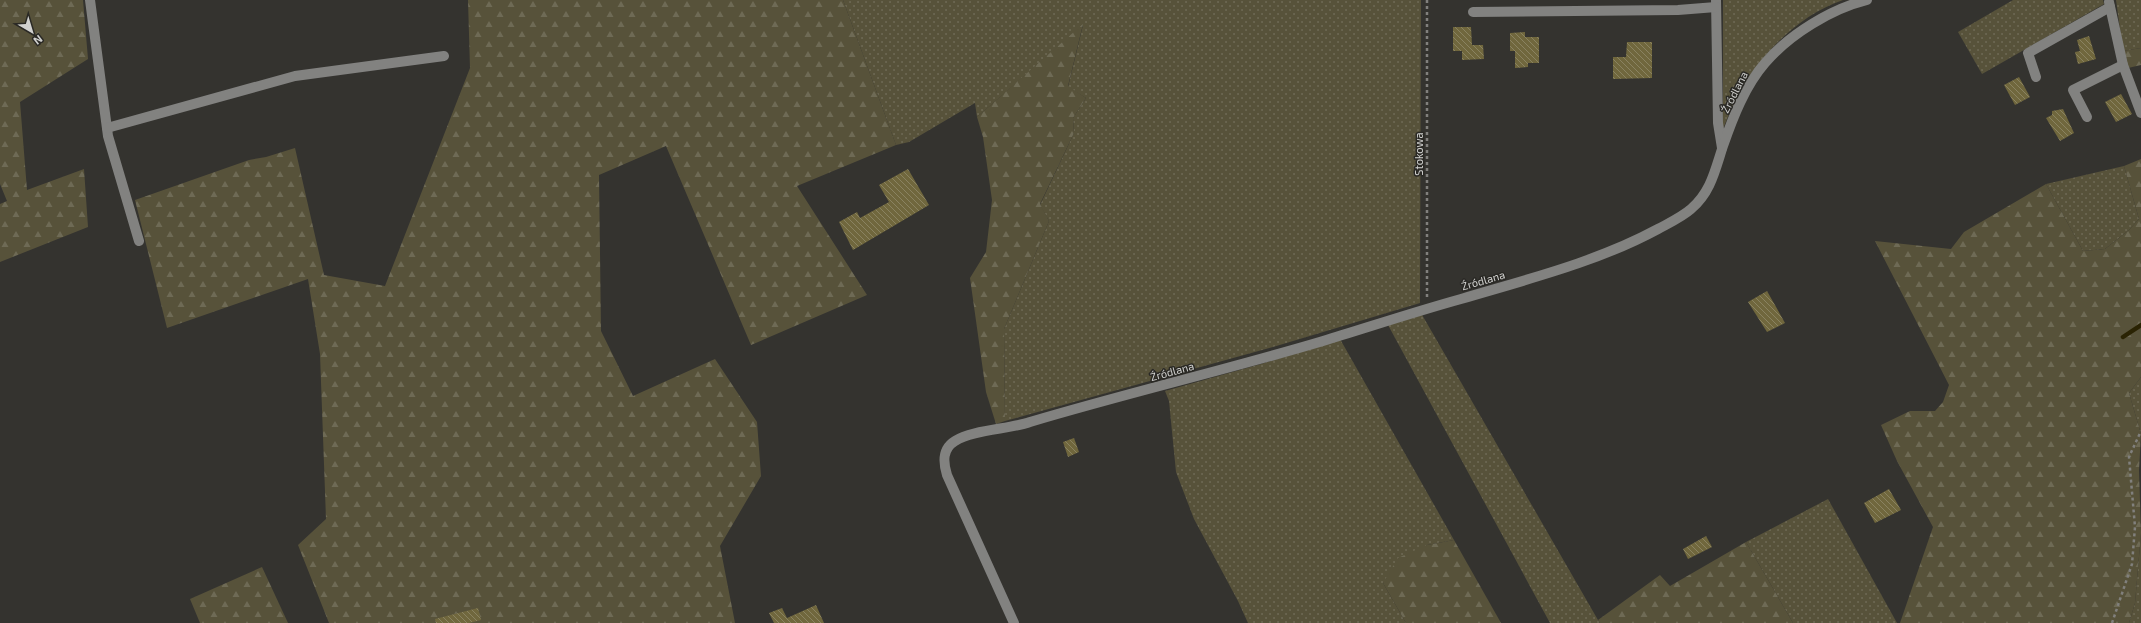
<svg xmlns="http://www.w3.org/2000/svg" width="2141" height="623" viewBox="0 0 2141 623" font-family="'Exo 2',sans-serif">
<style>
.grass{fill:url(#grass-dots)}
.forest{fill:url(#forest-firs)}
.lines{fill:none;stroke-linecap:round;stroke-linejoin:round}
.stream{stroke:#2a2303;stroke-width:4.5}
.building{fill:url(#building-back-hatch)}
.path{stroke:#81807d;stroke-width:2.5;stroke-dasharray:3 3;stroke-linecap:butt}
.minor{stroke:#828280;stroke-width:10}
.labels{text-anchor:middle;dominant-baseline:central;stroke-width:3;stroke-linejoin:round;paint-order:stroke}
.street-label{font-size:11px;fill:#d1d1cf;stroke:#2a2925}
</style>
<defs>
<pattern id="grass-dots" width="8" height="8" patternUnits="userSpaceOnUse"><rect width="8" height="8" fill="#57523a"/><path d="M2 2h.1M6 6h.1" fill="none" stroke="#6e6a55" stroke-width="1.8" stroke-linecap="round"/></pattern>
<pattern id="forest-firs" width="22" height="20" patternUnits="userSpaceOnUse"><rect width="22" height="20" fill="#57523a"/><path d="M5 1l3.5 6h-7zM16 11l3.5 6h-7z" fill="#6e6a55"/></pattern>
<pattern id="building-back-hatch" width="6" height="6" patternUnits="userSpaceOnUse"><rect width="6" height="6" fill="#70673d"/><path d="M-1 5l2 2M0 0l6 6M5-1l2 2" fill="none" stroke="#8a8361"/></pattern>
</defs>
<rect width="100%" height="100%" fill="#34332f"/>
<!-- grass -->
<g class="grass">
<path d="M843 0H1421L1420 303 1273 347 1005 421 1004 329 1049 221 1040 205 1074 133 1073 118 1086 98 1068 87 1083 25 977 117 975 103 909 142 896 145Z"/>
<path d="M1723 0H1843C1799 15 1762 53 1739 93 1733 104 1728 117 1723 129Z"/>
<path d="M2013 0H2103L2104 4 1982 74 1958 32Z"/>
<path d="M2116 0H2141V48L2123 51Z"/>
<path d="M2124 166 2139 219 2129 230 2105 249 2083 251 2046 184Z"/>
<path d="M1421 313 1598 620 1600 623H1550L1388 325Z"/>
<path d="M1340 339 1454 540 1427 545 1383 583 1406 623H1248L1238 601 1194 519 1176 472 1169 401 1165 391 1261 364Z"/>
<path d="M2141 377V434L2129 393Z"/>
<path d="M1828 499 1897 623H1793L1746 542Z"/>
<path d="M2141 533V623H2129L2135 603Z"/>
</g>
<!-- forest -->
<g class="forest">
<path d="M0 0H83L88 59 20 102 27 190 84 169 88 227 0 262V204L7 201 0 184Z"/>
<path d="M468 0H843L896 145 797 186 867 295 751 345 666 146 599 175 601 331 633 396 715 359 757 422 761 476 720 546 735 623H329L298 545 326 519 320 354 308 279 167 328 135 200 249 160 266 157 295 148 324 275 385 286 470 68Z"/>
<path d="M1083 24 1068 86 1086 98 1073 118 1074 133 1040 204 1049 221 1004 329 1005 421 996 424 986 392 970 278 986 252 992 200 983 137 977 117Z"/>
<path d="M2141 48V65L2128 68 2123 51Z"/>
<path d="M2141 159V377L2129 393 2141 434 2139 470 2141 533 2135 603 2129 623H1900L1933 527 1897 461 1881 425 1910 411H1935L1943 402 1949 385 1875 241 1951 249 1964 232 2046 184 2083 251 2105 249 2129 230 2139 219 2124 166Z"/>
<path d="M1454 540 1501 623H1406L1383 583 1398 558 1427 545Z"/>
<path d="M1746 542 1793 623H1600L1598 620 1660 575 1670 586Z"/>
<path d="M262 567 288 623H200L190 599Z"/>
</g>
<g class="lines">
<!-- stream -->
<path class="stream" d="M2123 337 2141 325"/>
</g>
<!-- building -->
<g class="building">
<path d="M1453 27H1471L1472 45H1483L1484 59 1462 60V51H1453Z"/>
<path d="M1525 32V37H1539V63H1528V67L1515 68V51H1510V33Z"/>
<path d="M2089 36 2096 59 2078 64 2075 52 2080 51 2077 40Z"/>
<path d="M1627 42H1652V78L1613 79V57H1626Z"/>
<path d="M2019 77 2030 97 2015 105 2004 85Z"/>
<path d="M2121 94 2132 114 2116 122 2105 102Z"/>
<path d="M2063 109 2074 133 2060 141 2046 118 2052 115V111Z"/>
<path d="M908 169 929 205 853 250 839 222 857 212 860 218 889 202 879 185Z"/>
<path d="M1767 291 1785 323 1767 332 1748 302Z"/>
<path d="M1074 438 1079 452 1068 457 1063 442Z"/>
<path d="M1889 489 1901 510 1875 523 1864 503Z"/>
<path d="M1706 536 1712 547 1688 559 1683 549Z"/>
<path d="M816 605 824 623H774L769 613 782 608 787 618Z"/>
<path d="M478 608 481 620 469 623H436L435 619Z"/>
</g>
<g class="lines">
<!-- path -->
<g class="path">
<path d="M1427 0V297"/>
<path d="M2112 623 2132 564 2135 527 2129 457 2141 431"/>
</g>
<!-- minor -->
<g class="minor">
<path d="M90 0 108 136 139 241"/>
<path d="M1716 0 1718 123 1722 148"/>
<path d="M2109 2 2123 65 2141 113"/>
<path d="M1473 12 1678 10 1716 7"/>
<path d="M2036 77 2028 53 2110 7"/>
<path d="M2087 117 2073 90 2123 65"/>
<path d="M107 128 295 76 444 56"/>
<path d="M1014 623 947 475C943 462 942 449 955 441 972 430 1010 429 1030 422 1127 393 1226 370 1323 341 1369 327 1414 312 1461 299 1528 279 1597 262 1658 229 1669 223 1682 217 1691 209 1711 192 1715 170 1723 146 1733 117 1745 86 1765 63 1790 34 1831 9 1867 0"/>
</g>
</g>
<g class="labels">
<!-- street labels -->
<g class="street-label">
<text transform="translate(1734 92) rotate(-63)">Źródlana</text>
<text transform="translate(1418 154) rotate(-90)">Stokowa</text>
<text transform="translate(1483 280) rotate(-16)">Źródlana</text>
<text transform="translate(1172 371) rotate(-15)">Źródlana</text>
</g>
</g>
<!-- north arrow -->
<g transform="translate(32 32) rotate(142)" stroke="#2a2925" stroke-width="3" paint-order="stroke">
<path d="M0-3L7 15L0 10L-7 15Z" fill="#d1d1cf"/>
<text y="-6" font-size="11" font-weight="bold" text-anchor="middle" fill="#d1d1cf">N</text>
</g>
</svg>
